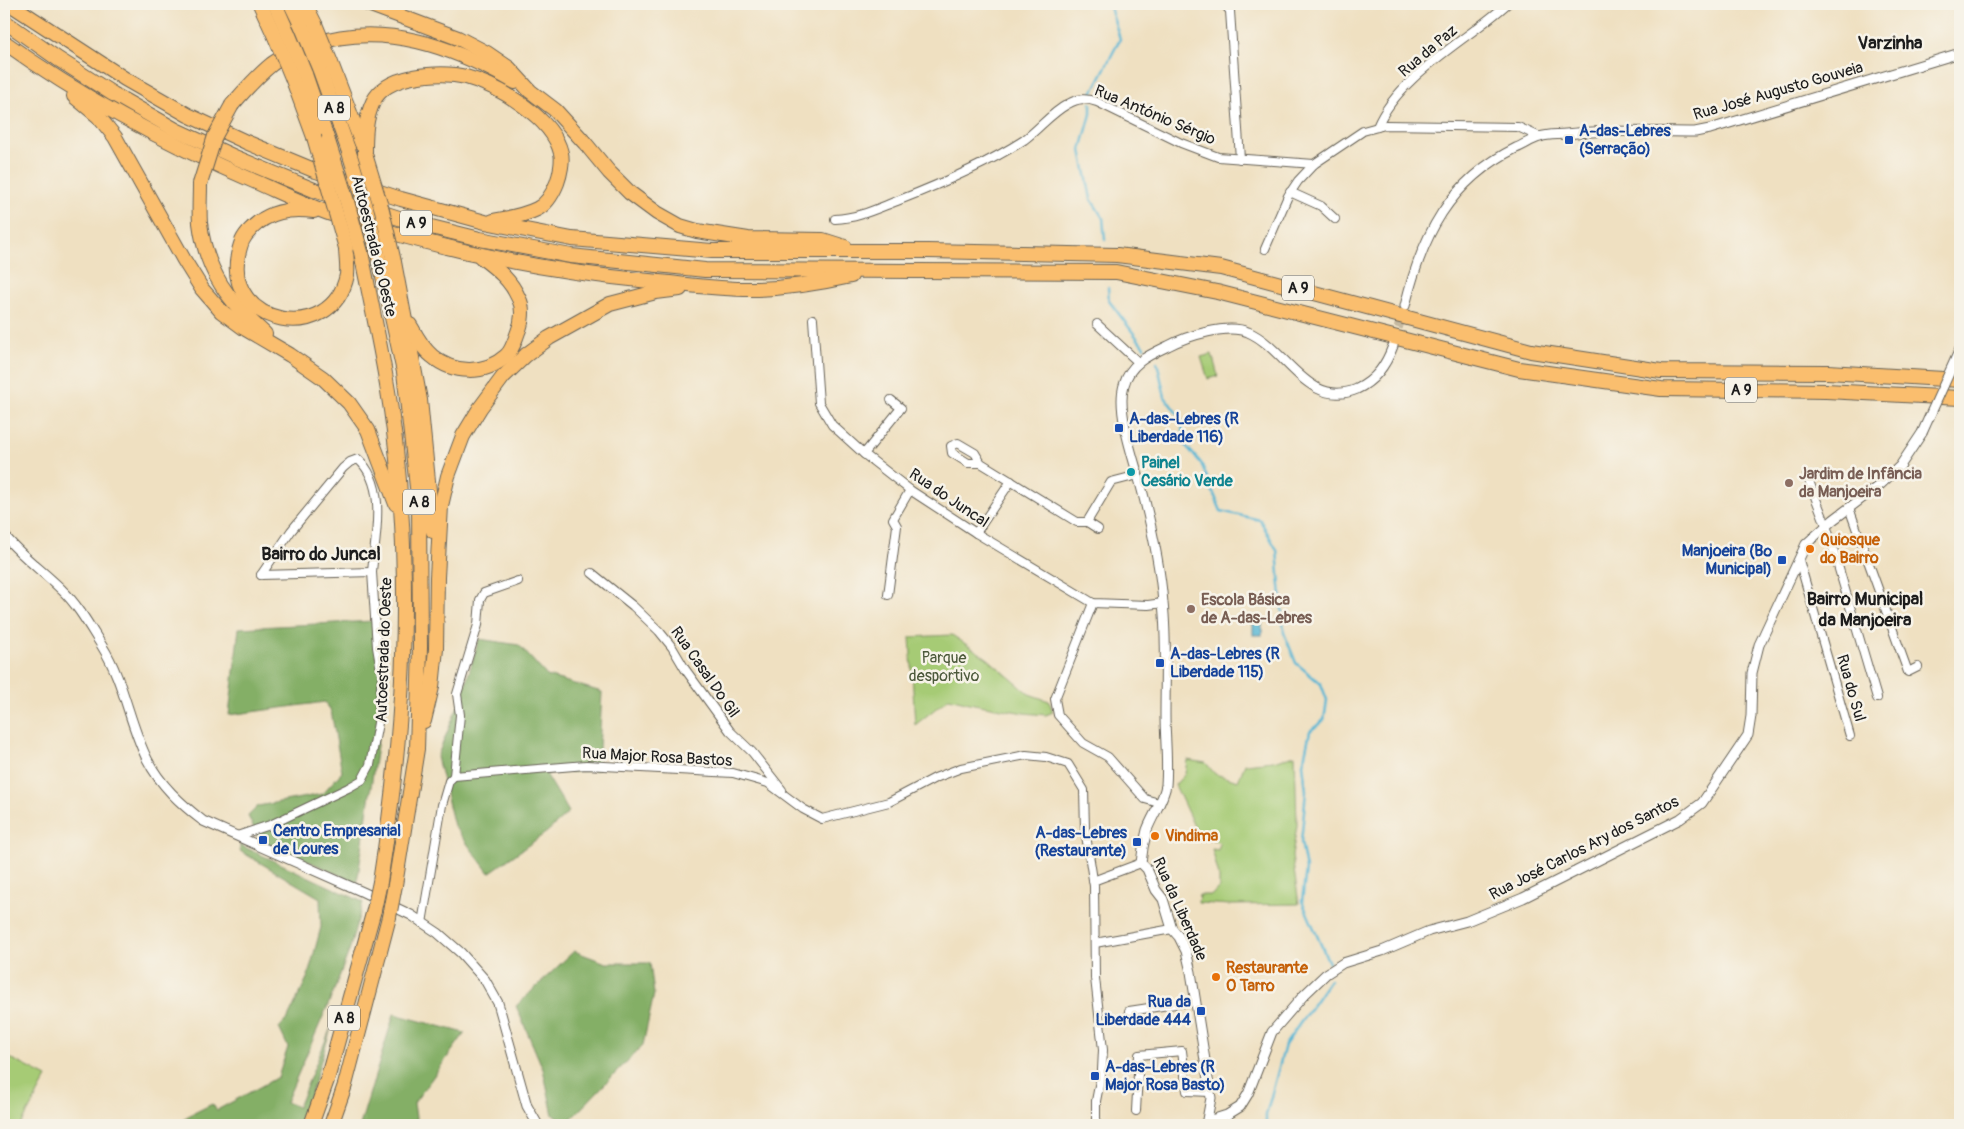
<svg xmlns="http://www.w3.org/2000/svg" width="1964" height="1129" viewBox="0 0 1964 1129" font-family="Pangolin,sans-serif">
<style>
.green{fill:#a6cb75;stroke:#617448}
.forest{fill:#84af66;stroke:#506641}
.water{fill:#56b6d4;stroke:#396978}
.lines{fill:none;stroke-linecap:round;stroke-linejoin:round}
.stream{stroke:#56b6d4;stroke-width:2.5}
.tertiary-tunnel{stroke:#c5b9a0;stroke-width:9;stroke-dasharray:9 4.5;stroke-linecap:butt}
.minor-casing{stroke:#666156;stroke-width:10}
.tertiary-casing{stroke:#666156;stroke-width:11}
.motorway-casing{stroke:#666156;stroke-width:16}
.minor{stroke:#fff;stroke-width:8}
.tertiary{stroke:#fff;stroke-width:9}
.motorway{stroke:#fabe6e;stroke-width:14}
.tertiary-bridge-casing{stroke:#666156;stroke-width:11;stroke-linecap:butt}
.motorway-bridge-casing{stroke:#666156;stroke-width:16;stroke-linecap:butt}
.tertiary-bridge{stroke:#fff;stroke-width:9}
.motorway-bridge{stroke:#fabe6e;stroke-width:14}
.transit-dot{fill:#1a4fb4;stroke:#f7f3e8;stroke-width:2}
.culture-dot{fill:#0f9aa8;stroke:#f7f3e8;stroke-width:2}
.education-dot{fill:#8d6e63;stroke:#f7f3e8;stroke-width:2}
.food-dot{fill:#e8710a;stroke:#f7f3e8;stroke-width:2}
.labels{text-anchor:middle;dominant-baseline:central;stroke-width:5;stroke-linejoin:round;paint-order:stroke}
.shield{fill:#f7f3e8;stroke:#5e5c59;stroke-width:1}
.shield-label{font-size:15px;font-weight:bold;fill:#1c1c1c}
.street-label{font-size:16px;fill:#1c1c1c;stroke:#f7f3e8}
.transit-label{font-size:16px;font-weight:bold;fill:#164399;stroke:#f7f3e8;text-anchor:start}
.culture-label{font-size:16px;font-weight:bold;fill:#0d838f;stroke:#f7f3e8;text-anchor:start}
.education-label{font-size:16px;font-weight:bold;fill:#785e54;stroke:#f7f3e8;text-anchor:start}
.food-label{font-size:16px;font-weight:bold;fill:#c56008;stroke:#f7f3e8;text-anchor:start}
.park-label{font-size:16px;fill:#4c593b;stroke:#f7f3e8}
.neighbourhood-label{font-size:18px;font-weight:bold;fill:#1c1c1c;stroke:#f7f3e8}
</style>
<rect width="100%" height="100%" fill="#f7f3e8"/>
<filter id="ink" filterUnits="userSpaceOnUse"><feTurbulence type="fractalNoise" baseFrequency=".02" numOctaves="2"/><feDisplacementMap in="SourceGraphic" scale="10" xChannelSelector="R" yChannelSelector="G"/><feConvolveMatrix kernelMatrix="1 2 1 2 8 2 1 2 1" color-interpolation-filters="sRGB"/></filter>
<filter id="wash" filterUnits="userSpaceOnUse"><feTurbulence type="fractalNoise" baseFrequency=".0096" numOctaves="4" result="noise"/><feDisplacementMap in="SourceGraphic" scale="20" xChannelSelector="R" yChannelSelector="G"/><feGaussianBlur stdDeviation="1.12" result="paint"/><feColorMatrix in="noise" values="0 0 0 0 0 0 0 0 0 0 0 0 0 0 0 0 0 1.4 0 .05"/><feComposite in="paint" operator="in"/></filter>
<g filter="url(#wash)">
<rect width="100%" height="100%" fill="#efe0c1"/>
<!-- green -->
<g class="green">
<path d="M1212 354 1218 376 1208 379 1201 357Z"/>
<path d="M952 635 987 658 1029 694 1049 701 1053 712 1046 715 1024 713 974 704 949 698 915 725 910 637Z"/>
<path d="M1295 755 1297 825 1292 856 1299 904 1231 905 1198 903 1199 895H1212L1219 887V876L1212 849 1218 850 1220 843 1198 835 1175 785 1185 774 1187 760 1206 763 1215 774 1238 781 1245 764 1273 761Z"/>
<path d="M4 1055 47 1077 21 1125H13L4 1120Z"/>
</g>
<!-- forest -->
<g class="forest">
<path d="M374 621 386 684 357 883 259 839 248 816 258 806 322 794 342 772 331 711 325 702 229 715 239 628Z"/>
<path d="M479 639 519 645 547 676 602 692 598 770 546 774 569 812 547 832 489 873 454 826 437 757 462 696Z"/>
<path d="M240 845 363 902 349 951 331 998 286 1102 298 1107 332 1025 301 1125H180L186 1117 212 1104 217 1110 278 1077 288 1047 279 1028 288 1018 308 976 321 927 320 898 240 851Z"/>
<path d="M574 951 606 963H650L654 994 643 1045 566 1124 553 1115 543 1069 516 1006Z"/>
<path d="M394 1014 465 1033 414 1103 417 1125H360Z"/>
</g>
<!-- water -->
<rect class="water" x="1253" y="616" width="9" height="19"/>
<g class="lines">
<!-- stream -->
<g class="stream">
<path d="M1091 95 1120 39 1109 4"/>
<path d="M1091 103V114L1081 150 1091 199 1103 218 1105 240"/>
<path d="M1108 288 1109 301 1144 347"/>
<path d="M1157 362 1165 397 1181 419 1186 446 1201 463 1221 511 1260 520 1277 550 1284 633 1296 663 1321 684 1327 700 1324 720 1310 731 1303 764 1306 791 1301 842 1306 869 1302 901 1329 963"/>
<path d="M1266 1125V1115L1285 1045 1330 980"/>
</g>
</g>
</g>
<g filter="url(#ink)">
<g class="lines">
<!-- tertiary-tunnel -->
<path class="tertiary-tunnel" d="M1394 341 1403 313"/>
<!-- minor casing -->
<g class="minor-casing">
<g id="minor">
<path d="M1224 4 1230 11 1240 159"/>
<path d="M1377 127C1399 75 1466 41 1507 4"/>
<path d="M1290 192 1321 206 1335 219"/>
<path d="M835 219C858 218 876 209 897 201 938 185 987 164 1024 140 1039 129 1051 113 1068 104 1078 98 1086 98 1097 102L1181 143 1218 157 1314 164"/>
<path d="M1265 249 1288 196 1298 181 1314 164 1363 131 1385 125 1518 127 1540 137"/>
<path d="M813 319 819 403 832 425 864 454 910 490 976 533 1093 603 1148 605 1163 603"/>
<path d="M1097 324 1138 362"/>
<path d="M864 454 901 408 891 400"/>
<path d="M981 463H968L952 453 951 446 958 443 975 453 981 463 1077 522H1087L1098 529"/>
<path d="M1807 476 1826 525 1877 698"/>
<path d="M1849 508 1908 672 1918 667"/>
<path d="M1087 522 1111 482 1138 475"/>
<path d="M976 533 1011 481"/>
<path d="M1799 560 1850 736"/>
<path d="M592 573 633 606 659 631 672 647 685 669 730 731 752 752 782 790"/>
<path d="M261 575 291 531 343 468 350 462 358 459C388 486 375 536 372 572"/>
<path d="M888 595 897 526 893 519 910 490"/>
<path d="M1093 603 1055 699 1058 715 1083 743 1108 757 1145 799 1159 803"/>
<path d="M454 776 586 765 733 773 768 783 803 809 822 819 889 802 935 778 961 768 1026 755 1046 757 1068 764 1084 790 1085 829 1094 886 1095 978 1103 1050 1102 1070 1096 1101V1125"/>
<path d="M237 836 270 825 348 788 362 780 370 765 378 723 382 676 377 647 372 572 261 575"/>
<path d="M1093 881 1141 863"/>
<path d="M422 923 442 805 449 781 454 776 460 715 457 694 478 625 480 600 484 593 518 581"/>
<path d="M1095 943 1172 929"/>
<path d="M1129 1011 1195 1001"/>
<path d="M1136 1111 1139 1055 1182 1051 1187 1091 1210 1092"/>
</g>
</g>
<!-- tertiary casing -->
<g class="tertiary-casing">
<g id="tertiary">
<path d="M1405 306C1422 236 1449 181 1516 148 1524 145 1532 139 1540 137 1548 134 1558 135 1566 134 1609 129 1652 132 1695 132L1710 129 1960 53"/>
<path d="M4 535C21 556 43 571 62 590 78 605 90 627 102 646 124 681 129 723 147 759 160 785 181 804 203 821L363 892 411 915 438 933 461 953 485 980 498 1003 527 1106 538 1125"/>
<path d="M1208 1121 1227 1115 1240 1107 1248 1094 1272 1032 1304 995 1326 974 1343 963 1382 951 1429 931 1467 921 1523 898 1680 819 1702 803 1748 735 1751 716 1752 673 1759 645 1806 544 1833 520 1881 484 1900 466 1922 433"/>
<path d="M1206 1125 1211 1098 1191 972 1186 951 1179 937 1172 929 1163 899 1156 890 1147 869 1141 863C1142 852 1144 841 1147 830 1152 816 1164 800 1166 785 1168 762 1165 737 1165 715 1165 678 1167 640 1163 603 1160 564 1151 524 1141 486 1134 460 1116 411 1124 385 1130 363 1149 355 1168 346 1187 336 1228 323 1248 332 1286 348 1308 410 1357 389 1376 380 1386 365 1393 346"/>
</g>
</g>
<!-- motorway casing -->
<g class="motorway-casing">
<g id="motorway">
<path d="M10 4 125 79 188 115 246 142 316 171 401 199 485 222 572 239 712 251H928L1117 255 1221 268 1531 351 1661 371 1828 372 1960 380"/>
<path d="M260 4 276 39"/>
<path d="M275 4 288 33"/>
<path d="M291 4 302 27"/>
<path d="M305 4 315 24"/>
<path d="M368 4 458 38 487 53 509 68 530 91 555 110 585 143 609 172 630 193 657 213 680 226 697 231 748 239 823 240 845 247"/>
<path d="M4 21 58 59 113 94 176 130 237 158 314 190 411 222 480 239 571 256 705 270 1116 272 1217 292 1519 369 1661 389 1826 391 1960 398"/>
<path d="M4 42C82 98 168 144 256 182 281 193 306 205 331 214 434 248 541 271 649 281 684 284 721 290 757 289 789 288 820 283 851 276"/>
<path d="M331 63 362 144"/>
<path d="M319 68 348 149"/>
<path d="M305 74 328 141"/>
<path d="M293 80 314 137"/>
<path d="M74 96 98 116 115 137 184 260 202 289 221 311 244 328 290 355 323 378 349 403 368 430 396 504"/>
<path d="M232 105C245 90 257 76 272 64 284 55 300 49 314 44 383 21 454 47 515 82"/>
<path d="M365 154C365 136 365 119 373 102 380 87 398 80 413 77 430 74 450 73 466 77 499 86 553 118 561 153 563 161 560 175 557 183 553 193 547 204 537 209 523 216 508 218 493 221"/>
<path d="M200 184C200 197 199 210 200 223 206 272 229 302 265 334"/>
<path d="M314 211C290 208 268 211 251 229 242 238 241 243 238 255 224 326 332 347 347 275 348 267 346 256 346 248"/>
<path d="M361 252C374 318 389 383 396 449 412 597 403 737 380 882"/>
<path d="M379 258 404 372 419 505 420 647 417 749 395 885"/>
<path d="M394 262 420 400 433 531"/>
<path d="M410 325C416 336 422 348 432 356 453 374 485 375 506 356 512 351 515 340 518 332 522 323 524 308 519 299 511 280 497 269 481 257"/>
<path d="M424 721 432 687 436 649 437 577 441 506 448 476 463 436 480 408 503 377 526 355 549 338 610 304 656 292 680 289"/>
<path d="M311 1125 327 1080 374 910"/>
<path d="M331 1125 345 1085 389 917"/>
</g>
</g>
<!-- minor -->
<use href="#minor" class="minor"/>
<!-- tertiary -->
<use href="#tertiary" class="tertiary"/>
<!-- motorway -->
<use href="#motorway" class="motorway"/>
<!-- tertiary-bridge casing -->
<g class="tertiary-bridge-casing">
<path id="tertiary-bridge" d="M1922 433 1960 349"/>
</g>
<!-- motorway-bridge casing -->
<g class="motorway-bridge-casing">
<g id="motorway-bridge">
<path d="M315 24 331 63"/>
<path d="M302 27 319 68"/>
<path d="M288 33 305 74"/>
<path d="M276 39 293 80"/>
<path d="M314 137 346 248"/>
<path d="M328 141 346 198 361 252"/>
<path d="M348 149 365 204 379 258"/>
<path d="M365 154 382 210 394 262"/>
<path d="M200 184 215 136 232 105"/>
<path d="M374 910 380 882"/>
<path d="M389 917 395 885"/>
</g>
</g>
<!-- tertiary-bridge -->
<use href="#tertiary-bridge" class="tertiary-bridge"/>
<!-- motorway-bridge -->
<use href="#motorway-bridge" class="motorway-bridge"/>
</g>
</g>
<!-- markers -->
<g class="transit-dot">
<rect x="1564" y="135" width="10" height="10" rx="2.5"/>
<rect x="1114" y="423" width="10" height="10" rx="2.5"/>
<rect x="1777" y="555" width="10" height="10" rx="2.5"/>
<rect x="1155" y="658" width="10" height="10" rx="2.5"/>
<rect x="258" y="835" width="10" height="10" rx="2.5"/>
<rect x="1132" y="837" width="10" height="10" rx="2.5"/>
<rect x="1196" y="1006" width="10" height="10" rx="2.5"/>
<rect x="1090" y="1071" width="10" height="10" rx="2.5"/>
</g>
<circle class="culture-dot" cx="1131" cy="472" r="5"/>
<g class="education-dot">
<circle cx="1789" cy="483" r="5"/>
<circle cx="1191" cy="609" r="5"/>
</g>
<g class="food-dot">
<circle cx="1810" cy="549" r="5"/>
<circle cx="1155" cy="836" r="5"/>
<circle cx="1216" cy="977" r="5"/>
</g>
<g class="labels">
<!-- shield labels -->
<g class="shield">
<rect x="318" y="95.5" width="32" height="25" rx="4"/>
<rect x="400" y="210.5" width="32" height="25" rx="4"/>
<rect x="1282" y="275.5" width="32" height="25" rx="4"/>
<rect x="1725" y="377.5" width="32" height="25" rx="4"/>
<rect x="403" y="489.5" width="32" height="25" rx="4"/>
<rect x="328" y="1005.5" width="32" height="25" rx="4"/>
</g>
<g class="shield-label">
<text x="334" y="108">A 8</text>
<text x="416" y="223">A 9</text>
<text x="1298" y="288">A 9</text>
<text x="1741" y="390">A 9</text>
<text x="419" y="502">A 8</text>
<text x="344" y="1018">A 8</text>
</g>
<!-- street labels -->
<g class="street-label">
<text transform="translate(1428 51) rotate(-40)">Rua da Paz</text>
<text transform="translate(1778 91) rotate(-16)">Rua José Augusto Gouveia</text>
<text transform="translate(1155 115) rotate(23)">Rua António Sérgio</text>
<text transform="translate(374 246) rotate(76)">Autoestrada do Oeste</text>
<text transform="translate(949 498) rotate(34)">Rua do Juncal</text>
<text transform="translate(384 650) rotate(-88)">Autoestrada do Oeste</text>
<text transform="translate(705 672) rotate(55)">Rua Casal Do Gil</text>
<text transform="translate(1851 688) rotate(74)">Rua do Sul</text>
<text transform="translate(657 757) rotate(3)">Rua Major Rosa Bastos</text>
<text transform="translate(1584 848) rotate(-27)">Rua José Carlos Ary dos Santos</text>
<text transform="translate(1180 909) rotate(66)">Rua da Liberdade</text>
</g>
<!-- transit labels -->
<g class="transit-label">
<text x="1579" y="131">A-das-Lebres<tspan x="1579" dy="18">(Serração)</tspan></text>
<text x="1129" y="419">A-das-Lebres (R<tspan x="1129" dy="18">Liberdade 116)</tspan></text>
<text x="1772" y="551" text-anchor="end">Manjoeira (Bº<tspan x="1772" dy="18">Municipal)</tspan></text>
<text x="1170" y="654">A-das-Lebres (R<tspan x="1170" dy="18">Liberdade 115)</tspan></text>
<text x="273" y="831">Centro Empresarial<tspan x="273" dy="18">de Loures</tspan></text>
<text x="1127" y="833" text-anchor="end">A-das-Lebres<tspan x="1127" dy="18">(Restaurante)</tspan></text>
<text x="1191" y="1002" text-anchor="end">Rua da<tspan x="1191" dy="18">Liberdade 444</tspan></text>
<text x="1105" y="1067">A-das-Lebres (R<tspan x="1105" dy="18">Major Rosa Basto)</tspan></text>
</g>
<!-- culture labels -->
<g class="culture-label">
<text x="1141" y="463">Painel<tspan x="1141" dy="18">Cesário Verde</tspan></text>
</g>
<!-- education labels -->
<g class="education-label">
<text x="1799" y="474">Jardim de Infância<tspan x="1799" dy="18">da Manjoeira</tspan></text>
<text x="1201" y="600">Escola Básica<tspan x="1201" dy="18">de A-das-Lebres</tspan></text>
</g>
<!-- food labels -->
<g class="food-label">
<text x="1820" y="540">Quiosque<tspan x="1820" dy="18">do Bairro</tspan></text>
<text x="1165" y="836">Vindima</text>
<text x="1226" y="968">Restaurante<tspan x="1226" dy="18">O Tarro</tspan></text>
</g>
<!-- park labels -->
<g class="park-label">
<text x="944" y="658">Parque<tspan x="944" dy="18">desportivo</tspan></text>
</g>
<!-- neighbourhood labels -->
<g class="neighbourhood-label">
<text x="1890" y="43">Varzinha</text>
<text x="321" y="554">Bairro do Juncal</text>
<text x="1865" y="599">Bairro Municipal<tspan x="1865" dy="21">da Manjoeira</tspan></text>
</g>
</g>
<!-- margin -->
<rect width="1964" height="1129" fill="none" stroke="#f7f3e8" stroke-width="20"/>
</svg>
